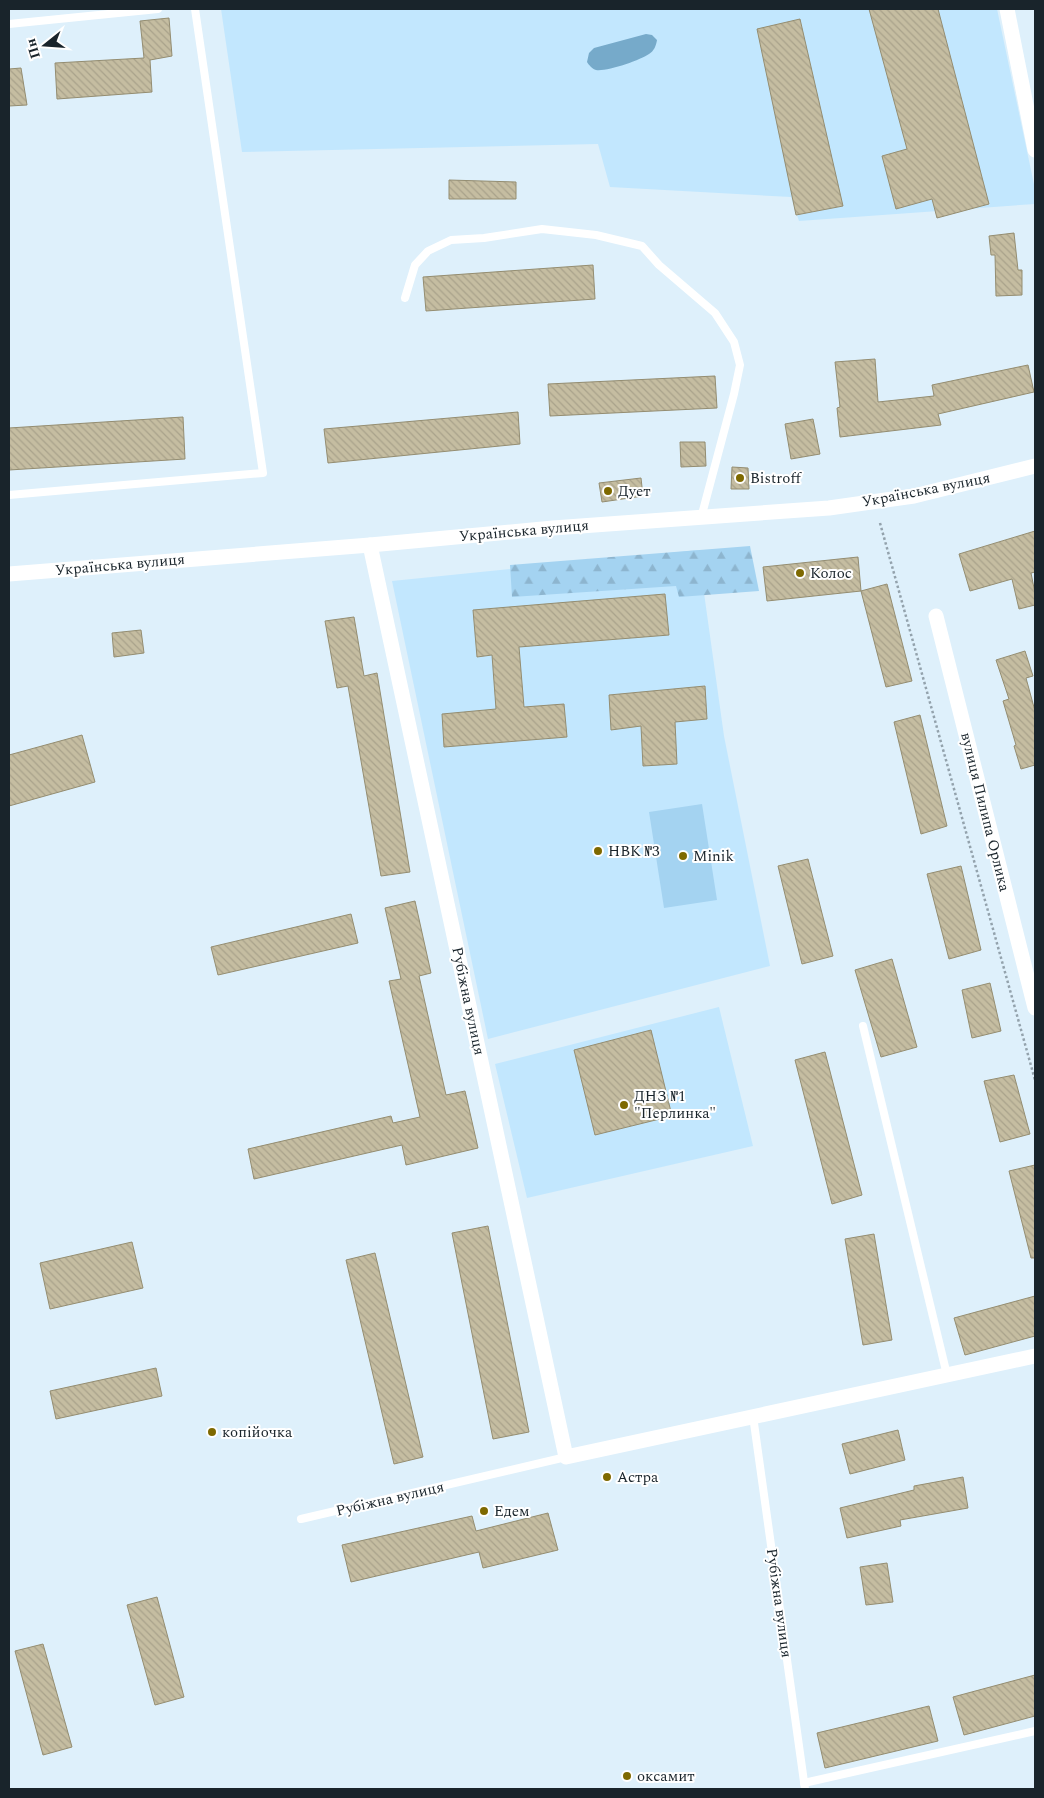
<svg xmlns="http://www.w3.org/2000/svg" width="1044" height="1798" viewBox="0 0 1044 1798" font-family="Spectral,serif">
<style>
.built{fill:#c2e7fe}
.grass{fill:#a4d3f1}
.forest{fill:url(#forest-firs)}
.water{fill:#76aaca}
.building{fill:url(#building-back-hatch);stroke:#948d71}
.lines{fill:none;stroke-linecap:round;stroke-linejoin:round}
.path{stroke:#93a2ac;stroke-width:2.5;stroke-dasharray:2.5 2.5;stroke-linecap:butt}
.lane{stroke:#fff;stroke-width:8}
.street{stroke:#fff;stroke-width:15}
.poi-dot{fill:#7e6900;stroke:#fff;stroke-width:2}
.labels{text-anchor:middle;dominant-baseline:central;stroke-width:4;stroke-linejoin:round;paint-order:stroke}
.poi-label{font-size:15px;fill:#19242b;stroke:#fff;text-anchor:start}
.street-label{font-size:15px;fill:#19242b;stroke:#fff}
</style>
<defs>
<pattern id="forest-firs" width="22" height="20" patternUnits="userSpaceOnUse" patternTransform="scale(1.25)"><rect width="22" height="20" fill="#a4d3f1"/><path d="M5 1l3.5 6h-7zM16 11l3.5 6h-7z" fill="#8db5cf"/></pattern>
<pattern id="building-back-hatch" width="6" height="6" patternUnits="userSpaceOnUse" patternTransform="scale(1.25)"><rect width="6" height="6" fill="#c5bda1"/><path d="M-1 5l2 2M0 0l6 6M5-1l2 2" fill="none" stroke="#a9a28b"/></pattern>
</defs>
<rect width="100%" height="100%" fill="#def0fb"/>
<!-- built -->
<g class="built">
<path d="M221 9H997L1035 189V204L799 221 791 197 610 187 598 144 242 152Z"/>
<path d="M698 550 724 736 770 966 488 1039 392 581Z"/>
<path d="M719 1007 753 1146 527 1198 495 1064Z"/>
</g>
<!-- grass -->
<path class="grass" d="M702 804 717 900 664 908 649 812Z"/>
<!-- forest -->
<path class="forest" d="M750 546 759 591 679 597 676 586 512 597 510 565Z"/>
<!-- water -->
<path class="water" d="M646 34 652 35 657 40C656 46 654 51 649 54 641 60 606 72 596 70 592 69 589 65 587 62L589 53 594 48Z"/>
<!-- building -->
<g class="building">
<path d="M869 9H938L989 204 937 218 932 199 896 209 882 156 907 149Z"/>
<path d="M169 18 172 56 150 60 152 92 57 99 55 63 144 58 140 21Z"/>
<path d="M800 19 843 206 796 215 757 29Z"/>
<path d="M21 68 27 105 9 106V69Z"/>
<path d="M449 180 516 182V199H449Z"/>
<path d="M1014 233 1018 270H1022V295L996 296 995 255H991L989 236Z"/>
<path d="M593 265 595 299 426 311 423 277Z"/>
<path d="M875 359 878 402 934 396 932 385 1028 365 1034 392 938 414 941 425 840 437 837 408 840 407 835 362Z"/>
<path d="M715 376 717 408 550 416 548 384Z"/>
<path d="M518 412 520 444 328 463 324 429Z"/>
<path d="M183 417 185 459 9 470V428Z"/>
<path d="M813 419 820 454 791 459 785 424Z"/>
<path d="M680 442H705L706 466 681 467Z"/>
<path d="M732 467 748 468 749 489H731Z"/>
<path d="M641 478 643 496 602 502 599 483Z"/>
<path d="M1035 531V572L1031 573 1035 593V605L1019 609 1012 579 970 591 959 554Z"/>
<path d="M858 557 861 591 767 601 763 567Z"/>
<path d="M887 584 912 681 886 687 861 591Z"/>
<path d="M665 594 669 635 519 647 524 707 564 704 567 737 444 747 442 714 496 709 492 655 477 657 473 610Z"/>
<path d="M354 617 364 676 377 673 410 872 381 876 348 686 337 688 325 621Z"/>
<path d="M141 630 144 653 114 657 112 633Z"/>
<path d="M1025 651 1033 676 1026 678 1035 711V765L1021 769 1014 746 1016 745 1003 701 1009 699 996 660Z"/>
<path d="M705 686 707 719 675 722 677 764 643 766 641 726 611 730 609 695Z"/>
<path d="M920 715 947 826 921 834 894 722Z"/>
<path d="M82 735 95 782 9 806V755Z"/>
<path d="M808 859 833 956 802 964 778 866Z"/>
<path d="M961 866 981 950 949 959 927 874Z"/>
<path d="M415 901 431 973 419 976 446 1095 465 1091 478 1148 406 1165 402 1145 254 1179 248 1149 391 1116 393 1123 420 1117 389 981 401 979 385 908Z"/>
<path d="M351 914 358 943 218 975 211 947Z"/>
<path d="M892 959 917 1047 881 1057 855 970Z"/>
<path d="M990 983 1001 1031 972 1038 962 990Z"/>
<path d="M651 1030 672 1116 595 1135 574 1050Z"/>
<path d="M825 1052 862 1195 832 1204 795 1060Z"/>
<path d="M1014 1075 1030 1134 1000 1142 984 1081Z"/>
<path d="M1035 1165V1258H1031L1009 1171Z"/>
<path d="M488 1226 529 1432 493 1439 452 1233Z"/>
<path d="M874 1234 892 1340 863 1345 845 1239Z"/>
<path d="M132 1242 143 1288 50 1309 40 1263Z"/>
<path d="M375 1253 423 1457 394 1464 346 1260Z"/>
<path d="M1035 1296V1336L965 1355 954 1318Z"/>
<path d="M156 1368 162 1396 56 1419 50 1391Z"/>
<path d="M898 1430 905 1460 850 1474 842 1444Z"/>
<path d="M963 1477 968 1508 900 1520 901 1526 847 1538 840 1508 914 1490V1486Z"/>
<path d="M548 1513 558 1550 483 1568 479 1552 351 1582 342 1545 472 1516 476 1531Z"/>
<path d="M887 1563 893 1602 866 1605 860 1567Z"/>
<path d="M157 1597 184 1697 155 1705 127 1605Z"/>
<path d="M43 1644 72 1747 43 1755 15 1651Z"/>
<path d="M1035 1675V1716L964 1735 953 1697Z"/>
<path d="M929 1706 938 1741 825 1768 817 1733Z"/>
</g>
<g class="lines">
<!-- path -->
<path class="path" d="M880 523 1035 1080"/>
<!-- lane -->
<g class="lane">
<path d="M9 24 158 9"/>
<path d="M405 298 415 265 428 251 451 240 484 238 542 229 596 235 642 246 659 265 715 313 734 342 740 365 734 394 701 518"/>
<path d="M9 495 263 473 195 9"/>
<path d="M863 1026 947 1375"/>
<path d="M753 1416 805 1789"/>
<path d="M301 1519 566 1457"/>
<path d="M804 1783 1035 1731"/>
</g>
<!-- street -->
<g class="street">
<path d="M1007 9 1035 150"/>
<path d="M370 545 566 1457 1035 1356"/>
<path d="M9 574 370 545 553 528 829 508 914 496 1035 466"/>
<path d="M936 616 1035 1008"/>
</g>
</g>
<!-- markers -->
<g class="poi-dot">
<circle cx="740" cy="478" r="5"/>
<circle cx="608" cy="491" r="5"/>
<circle cx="800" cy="573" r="5"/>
<circle cx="598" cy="851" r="5"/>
<circle cx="683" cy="856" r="5"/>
<circle cx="624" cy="1105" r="5"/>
<circle cx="212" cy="1432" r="5"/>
<circle cx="607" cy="1477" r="5"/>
<circle cx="484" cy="1511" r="5"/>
<circle cx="627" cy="1776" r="5"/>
</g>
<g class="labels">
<!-- poi labels -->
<g class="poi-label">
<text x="750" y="478">Bistroff</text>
<text x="618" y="491">Дует</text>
<text x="810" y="573">Колос</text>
<text x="608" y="851">НВК №3</text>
<text x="693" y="856">Minik</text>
<text x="634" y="1096">ДНЗ №1<tspan x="634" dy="17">"Перлинка"</tspan></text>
<text x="222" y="1432">копійочка</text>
<text x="617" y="1477">Астра</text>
<text x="494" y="1511">Едем</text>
<text x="637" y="1776">оксамит</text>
</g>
<!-- street labels -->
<g class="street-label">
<text transform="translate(926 490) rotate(-11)">Українська вулиця</text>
<text transform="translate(524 531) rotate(-5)">Українська вулиця</text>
<text transform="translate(120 565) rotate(-5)">Українська вулиця</text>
<text transform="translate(985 812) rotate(76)">вулиця Пилипа Орлика</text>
<text transform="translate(468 1001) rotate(78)">Рубіжна вулиця</text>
<text transform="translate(390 1499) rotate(-13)">Рубіжна вулиця</text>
<text transform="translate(779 1603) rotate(82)">Рубіжна вулиця</text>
</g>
</g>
<!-- border -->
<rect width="1044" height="1798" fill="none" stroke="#19242b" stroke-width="20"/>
<!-- north arrow -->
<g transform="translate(45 45) rotate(253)" stroke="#ffffff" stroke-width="4" paint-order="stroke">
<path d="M0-4L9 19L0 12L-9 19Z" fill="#19242b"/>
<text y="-8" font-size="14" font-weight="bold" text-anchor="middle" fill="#19242b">Пн</text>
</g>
</svg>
